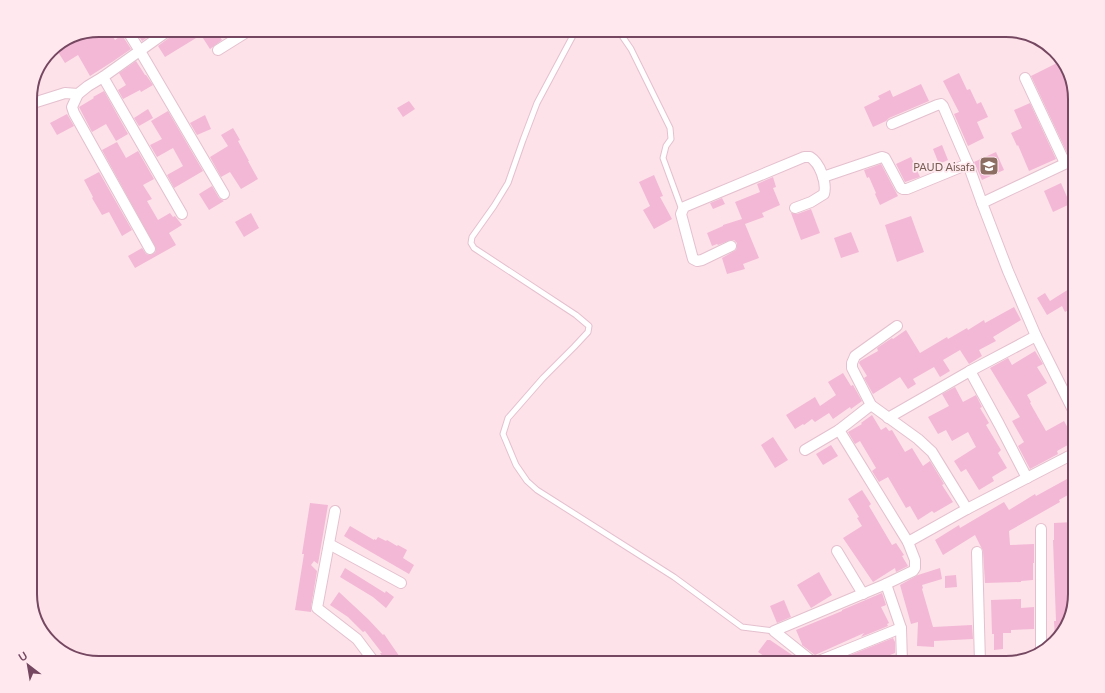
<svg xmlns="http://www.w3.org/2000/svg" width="1105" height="693" viewBox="0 0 1105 693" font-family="Lato,sans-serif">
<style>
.building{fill:#f3b8d6}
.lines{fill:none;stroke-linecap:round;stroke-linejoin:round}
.service-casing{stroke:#e4c0ce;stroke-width:7}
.minor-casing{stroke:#e4c0ce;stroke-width:12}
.service{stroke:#fff;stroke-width:5}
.minor{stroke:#fff;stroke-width:10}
.labels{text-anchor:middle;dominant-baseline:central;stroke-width:3.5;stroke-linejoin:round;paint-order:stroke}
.education-label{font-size:11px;fill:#785e54;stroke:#ffe9ef;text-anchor:end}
.rim{fill:none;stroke:#754760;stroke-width:2}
</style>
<rect width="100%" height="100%" fill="#fde2e9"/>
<!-- building -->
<g class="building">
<path d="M99 30H109L115 40 122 35 131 49 112 62 90 76 78 55 65 63 58 52 92 31Z"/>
<path d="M135 30H158L142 41Z"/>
<path d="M175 30H215L222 40 210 49 201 35 165 57 158 46 173 35Z"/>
<path d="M136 61 145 75H146L153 85 141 92 140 90 123 99 118 90 126 85 119 73Z"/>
<path d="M1057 63 1075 100V153L1068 155 1031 76Z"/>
<path d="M959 73 967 90 970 89 977 104 981 102 988 117 977 122 984 138 968 146 954 114 959 112 943 81Z"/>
<path d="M921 84 929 101 889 118 886 121 873 127 864 107 880 99 878 96 890 90 893 97Z"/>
<path d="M104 91 128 134 116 141 106 124 92 132 79 107 94 98 93 97Z"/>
<path d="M409 101 415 109 403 117 397 108Z"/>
<path d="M1030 103 1056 159 1029 171 1018 145 1017 146 1011 133 1022 128 1014 110Z"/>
<path d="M148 109 153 118 139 126 134 118Z"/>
<path d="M168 111 203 171 174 188 167 175 183 166 173 148 157 157 150 145 162 139 151 121Z"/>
<path d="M67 114 74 126 57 135 50 123Z"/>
<path d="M205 115 211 129 197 135 190 123Z"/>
<path d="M233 128 240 140 238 141 249 161H248L258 179 241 189 230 172 221 177 210 157 228 146 221 135Z"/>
<path d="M117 142 126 158 138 151 154 179 143 185 152 199 147 201 158 220 170 213 173 217 175 216 182 225 169 233 176 245 135 268 128 256 142 248 146 254 150 255 155 253 156 249 102 150Z"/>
<path d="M942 145 948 160 939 164 933 149Z"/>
<path d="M996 152 1004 170 982 180 974 162Z"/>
<path d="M911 157 920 177 905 182 896 164Z"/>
<path d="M881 164 898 196 880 205 875 194 876 193 869 177 867 178 864 170Z"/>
<path d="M99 172 132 230 122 236 109 212 102 215 92 198 93 197 84 180Z"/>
<path d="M654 175 663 196 660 197 672 219 654 229 643 210 650 206 639 182Z"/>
<path d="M773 177 776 187 773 188 780 205 762 213 764 217 745 224 759 258 743 264 745 269 727 274 722 258 736 250 737 246V243L734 240H731L718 245 717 244 712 246 707 233 723 226V225L742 219 735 202 760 192 757 184Z"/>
<path d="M1061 183 1070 204 1053 212 1044 191Z"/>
<path d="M212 186 219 198 224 201 209 210 199 194Z"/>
<path d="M722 198 725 204 713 209 710 203Z"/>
<path d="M811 209 820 233 801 240 791 213 797 214Z"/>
<path d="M251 213 259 228 244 237 235 222Z"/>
<path d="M911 216 924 252 897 262 885 225Z"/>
<path d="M851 232 859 252 841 258 834 238Z"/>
<path d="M1069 289 1075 299V306L1065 312 1062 306 1047 315 1037 298 1045 293 1050 301Z"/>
<path d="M1014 307 1021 320 993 337 996 341 979 350 982 356 969 364 960 350 943 360 950 371 940 377 934 367 913 379 916 384 908 389 900 377 873 394 864 378 867 376 859 363 860 361 878 351 877 348 892 338 893 339 906 330 920 353 947 337 948 339 967 328 968 330 984 320 985 323Z"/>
<path d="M1035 351 1043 364 1037 367 1047 383 1027 395 1031 402 1030 403 1046 431 1064 421 1075 441 1057 451 1058 454 1030 469 1018 446 1024 442 1012 421 1020 417 990 368 1008 358 1012 365Z"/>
<path d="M843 373 851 386 853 385 862 401 851 409 850 407 833 419 829 413 815 422 812 419 804 425 803 424 795 429 786 415 815 397 820 406 836 395 828 382Z"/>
<path d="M955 387 963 402 976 395 982 407 980 408 989 423 986 425 1001 450 998 453 1007 468 992 477 994 481 979 490 966 469 961 472 954 461 976 447 968 432 952 441 946 430 938 434 928 417 949 406 942 394Z"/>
<path d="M872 415 881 430 886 427 889 431 892 430 905 452 912 448 923 466 930 461 944 484 942 485 953 502 934 513 932 511 918 520 910 506 906 508 888 477 879 482 872 471 876 468 860 441 855 444 848 432 862 424 861 423Z"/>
<path d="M773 437 788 460 775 468 761 445Z"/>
<path d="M831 445 838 456 823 465 816 454Z"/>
<path d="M1067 479 1075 491 1059 500 1060 502 1009 531 1010 545 1034 544V563H1033V580L1021 581V582L985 583 983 551 975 535 943 555 935 540 959 525 960 528 1004 502 1009 510 1035 494 1036 496Z"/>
<path d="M862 490 871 504 869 506 892 545 896 543 904 555 902 556 908 566 896 572 895 568 873 582 843 538 862 526 857 518 859 517 848 499Z"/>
<path d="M310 503 328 505 318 564 314 561 311 565 317 571 311 607V612L295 610 304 554H302Z"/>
<path d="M1075 522V594L1066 629 1055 639 1054 621H1056L1053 540H1054V523Z"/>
<path d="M350 526 374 540V539L376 540 378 537 386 541 387 540 397 546 398 545 407 550 403 558 414 565 409 574 352 541 344 536Z"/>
<path d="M345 568 385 593 386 591 394 597 386 608 373 597 340 577Z"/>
<path d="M940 568 942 579 922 585 923 588 922 589 933 627 972 625 973 639 934 641V647L917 646 918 622 911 624 900 585 918 575Z"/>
<path d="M819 572 832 595 811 608 797 585Z"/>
<path d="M956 575 957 587 945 588V576Z"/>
<path d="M339 592 368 619 383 635 384 634 404 663H386L380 653H382L365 631 363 632 348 617 330 605Z"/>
<path d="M882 593 886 605 881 607 889 623 887 624 888 626 861 637 864 633 815 655 802 645V644L796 630 842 611V610Z"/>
<path d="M1021 599V608L1034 607V629L1011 630V633H1003V649L994 650V634H992L991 600Z"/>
<path d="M784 600 791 617 777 623 770 606Z"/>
<path d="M893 638 895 642V653L885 657 893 663H843L848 656Z"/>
<path d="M767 640H770L804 663H779L771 658 770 660 758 652Z"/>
</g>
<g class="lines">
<!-- service casing -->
<g class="service-casing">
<g id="service">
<path d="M576 30 537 103 523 140 508 183 494 206 472 237 471 243 474 248 576 315 589 326 588 332 574 347 543 378 508 418 503 434 516 465 527 481 537 490 674 577 742 627 774 631"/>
<path d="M618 30 631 49 670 128 671 139 666 146 663 158 682 210"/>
</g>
</g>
<!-- minor casing -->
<g class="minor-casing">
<g id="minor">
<path d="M127 30 140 51 224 194"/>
<path d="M68 39 74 35"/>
<path d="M218 50 250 30"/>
<path d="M103 77 182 214"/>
<path d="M1025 78 1065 163"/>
<path d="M30 104 65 93 78 94"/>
<path d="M892 124 937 105 941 104 943 106 968 164 982 203 1008 271 1036 336 1075 414"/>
<path d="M823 177 882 157 885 158 901 188 903 189H907L968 164"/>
<path d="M982 203 1075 159"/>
<path d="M731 246 702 260 697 261 693 259 681 214 684 207 804 157H810C820 163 827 183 824 194L811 202 795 208"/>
<path d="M150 249 74 113 72 107 78 94 88 86 103 77 169 30"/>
<path d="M897 326 855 356 852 363V368L871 405 918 439 932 452 967 509"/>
<path d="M970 371 999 424 1027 478"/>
<path d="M888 418 970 371 1036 336"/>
<path d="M805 450 839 430 871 405"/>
<path d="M335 511 317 608 357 639 375 663"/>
<path d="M1041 529V653"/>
<path d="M908 542 967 509 1075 453"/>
<path d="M329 544 401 583"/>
<path d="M837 551 863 594"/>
<path d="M977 552 980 663"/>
<path d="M886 584 901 628 902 663"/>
<path d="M814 663 774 631 886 584 913 571 915 568V560L908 542 839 430"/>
<path d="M814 663 901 628"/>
</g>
</g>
<!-- service -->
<use href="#service" class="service"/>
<!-- minor -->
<use href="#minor" class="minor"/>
</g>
<!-- icons -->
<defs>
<g id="school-square" transform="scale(1)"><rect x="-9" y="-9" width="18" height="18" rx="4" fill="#8d6e63" stroke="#ffe9ef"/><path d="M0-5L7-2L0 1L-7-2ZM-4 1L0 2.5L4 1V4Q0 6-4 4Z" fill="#fff"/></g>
</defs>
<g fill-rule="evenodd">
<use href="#school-square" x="989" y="166"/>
</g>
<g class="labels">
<!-- education labels -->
<g class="education-label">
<text x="975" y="166">PAUD Aisafa</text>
</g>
</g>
<!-- crop -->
<path d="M0 0H1105V693H0ZM99 37H1006A62 62 0 0 1 1068 99V594A62 62 0 0 1 1006 656H99A62 62 0 0 1 37 594V99A62 62 0 0 1 99 37Z" fill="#ffe9ef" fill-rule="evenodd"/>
<path class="rim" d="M99 37H1006A62 62 0 0 1 1068 99V594A62 62 0 0 1 1006 656H99A62 62 0 0 1 37 594V99A62 62 0 0 1 99 37Z"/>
<!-- north arrow -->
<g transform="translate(28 665) rotate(329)" stroke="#ffe9ef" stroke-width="3" paint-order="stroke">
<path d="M0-3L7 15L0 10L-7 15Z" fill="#754760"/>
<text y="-6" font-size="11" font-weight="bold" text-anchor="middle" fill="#754760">U</text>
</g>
</svg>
